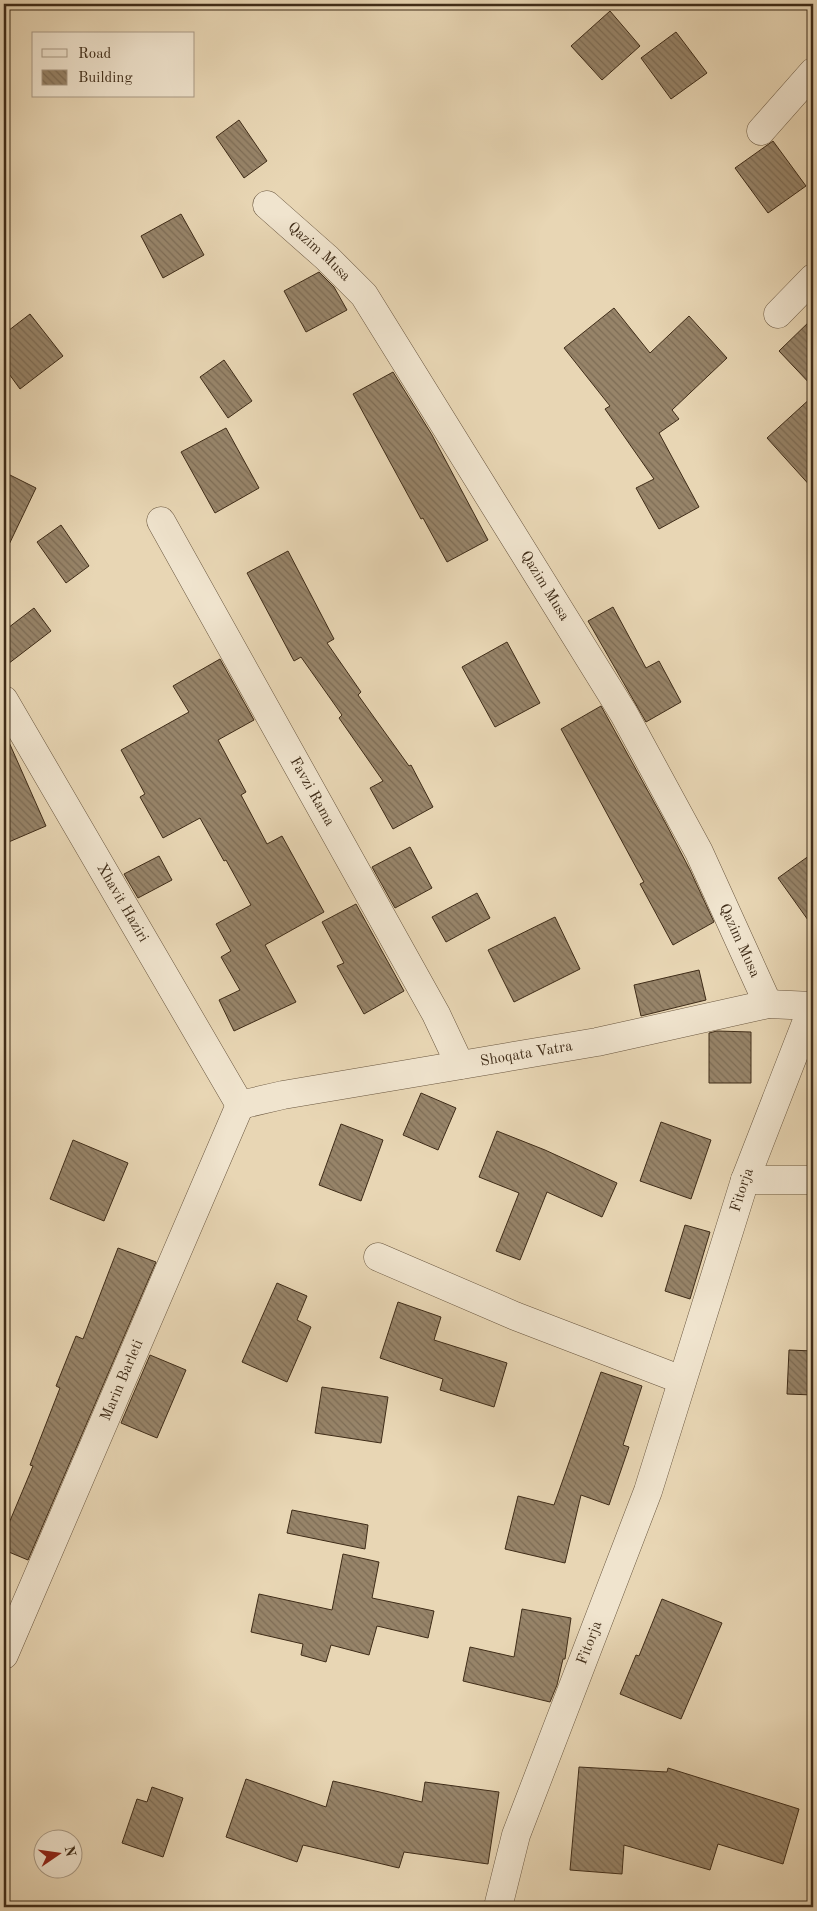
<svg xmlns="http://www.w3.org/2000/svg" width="817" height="1911" viewBox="0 0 817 1911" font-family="'Old Standard TT',serif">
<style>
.building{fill:url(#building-back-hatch);stroke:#3f2c18}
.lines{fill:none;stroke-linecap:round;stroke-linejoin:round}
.minor-casing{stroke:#69563f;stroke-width:29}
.minor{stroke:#f0e4ce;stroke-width:28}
.labels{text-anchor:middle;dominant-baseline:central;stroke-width:5;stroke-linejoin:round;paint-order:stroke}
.street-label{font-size:15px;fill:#3f2c18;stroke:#f0e4ce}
</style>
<defs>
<pattern id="building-back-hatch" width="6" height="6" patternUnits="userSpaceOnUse" patternTransform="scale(1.25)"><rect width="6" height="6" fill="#978469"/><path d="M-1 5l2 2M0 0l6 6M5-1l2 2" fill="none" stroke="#7d6c55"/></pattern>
</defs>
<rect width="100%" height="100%" fill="#e8d6b4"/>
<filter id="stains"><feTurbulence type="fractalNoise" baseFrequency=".004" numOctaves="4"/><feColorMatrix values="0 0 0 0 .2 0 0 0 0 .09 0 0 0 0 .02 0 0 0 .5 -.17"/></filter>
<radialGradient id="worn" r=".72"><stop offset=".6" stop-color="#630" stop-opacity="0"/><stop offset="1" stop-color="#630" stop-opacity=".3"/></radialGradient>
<!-- building -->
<g class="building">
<path d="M610 11 640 46 602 80 571 46Z"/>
<path d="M676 32 707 73 671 99 641 58Z"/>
<path d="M239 120 267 161 244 178 216 137Z"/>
<path d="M773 141 806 186 768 213 735 168Z"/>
<path d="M181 214 204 255 163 278 141 236Z"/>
<path d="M319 272 334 287 347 310 306 332 284 291Z"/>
<path d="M614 308 650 353 689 316 727 358 672 410 679 419 659 433 699 507 659 529 636 488 654 479 605 409 610 406 564 348Z"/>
<path d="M30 314 63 356 20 389 4 367V334Z"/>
<path d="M813 318V387L779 351Z"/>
<path d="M224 360 252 401 228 418 200 377Z"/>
<path d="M393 372 432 435 488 540 447 562 423 518 421 519 353 394Z"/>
<path d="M813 396V489L767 438Z"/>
<path d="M226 428 259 488 215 513 181 452Z"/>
<path d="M4 472 36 488 4 555Z"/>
<path d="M61 525 89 566 66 583 37 542Z"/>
<path d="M288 551 334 639 327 643 361 692 358 695 409 766 411 765 433 807 393 829 370 788 383 781 339 718 342 715 301 657 294 661 247 573Z"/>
<path d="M613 607 646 668 659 661 681 702 646 722 588 621Z"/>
<path d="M34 608 51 631 4 667V631Z"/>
<path d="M507 642 540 703 495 727 462 667Z"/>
<path d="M220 659 254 720 218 740 246 792 241 795 267 844 282 836 324 912 265 945 296 1002 234 1031 219 1000 240 990 221 957 231 951 216 924 251 905 226 860 224 861 200 818 163 838 140 797 145 794 121 750 189 712 173 686Z"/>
<path d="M601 706 665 822 690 870 714 922 673 945 640 884 644 882 561 729Z"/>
<path d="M4 731 46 826 4 844Z"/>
<path d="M410 847 432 888 395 908 372 867Z"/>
<path d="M813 853V927L778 878Z"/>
<path d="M159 856 172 880 138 898 124 874Z"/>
<path d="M477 893 490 918 446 942 432 917Z"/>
<path d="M356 904 404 991 364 1014 337 966 344 963 322 922Z"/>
<path d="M555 917 580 969 514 1002 488 950Z"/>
<path d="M699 970 706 1000 641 1016 634 985Z"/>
<path d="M717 1031 751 1032V1083H709V1033Z"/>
<path d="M421 1093 456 1108 438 1150 403 1135Z"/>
<path d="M661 1122 711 1140 691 1199 640 1181Z"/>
<path d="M341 1124 383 1140 361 1201 319 1185Z"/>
<path d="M497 1131 545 1150 617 1183 602 1217 547 1192 520 1260 496 1251 519 1193 479 1177Z"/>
<path d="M73 1140 128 1163 104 1221 50 1199Z"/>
<path d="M685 1225 710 1232 690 1299 665 1291Z"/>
<path d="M118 1248 156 1262 28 1560 4 1550V1535L33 1466 30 1465 60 1388 56 1386 76 1336 83 1339Z"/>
<path d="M277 1283 307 1296 297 1320 311 1327 287 1382 242 1362Z"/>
<path d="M398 1302 441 1317 434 1340 507 1363 494 1407 440 1390 443 1379 380 1358Z"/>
<path d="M789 1350 813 1351V1395L787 1394Z"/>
<path d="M150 1355 186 1370 157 1438 121 1423Z"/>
<path d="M601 1372 642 1386 623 1445 629 1447 609 1505 581 1495 565 1563 505 1549 518 1496 554 1505Z"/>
<path d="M322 1387 388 1397 381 1443 315 1433Z"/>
<path d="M292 1510 368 1525 365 1549 287 1533Z"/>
<path d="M343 1554 379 1562 372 1598 434 1611 428 1638 377 1626 369 1655 331 1645 326 1662 301 1655 303 1644 251 1632 259 1594 332 1610Z"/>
<path d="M662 1599 722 1623 681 1719 620 1694 636 1655 639 1656Z"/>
<path d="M522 1609 571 1618 565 1659H563L557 1685 550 1702 463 1681 470 1647 514 1657Z"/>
<path d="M579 1767 667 1772 668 1768 799 1809 783 1864 718 1844 710 1870 624 1845 622 1874 570 1870Z"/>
<path d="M246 1779 326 1807 333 1781 422 1802 425 1782 499 1792 488 1864 404 1852 399 1868 303 1845 297 1862 226 1837Z"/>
<path d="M152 1787 183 1798 163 1857 122 1843 137 1799 147 1802Z"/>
</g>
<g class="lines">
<!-- minor casing -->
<g class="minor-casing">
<g id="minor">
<path d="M761 131 813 72"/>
<path id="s1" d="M267 205 327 258 364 295 624 714 699 852 768 1004"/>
<path d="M778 314 813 278"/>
<path id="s2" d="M161 521 436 1014 460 1065"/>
<path id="s3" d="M4 700 240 1105"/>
<path id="s4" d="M240 1105 283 1095 597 1042 768 1004 813 1006"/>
<path d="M745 1180H813"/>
<path d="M378 1257 515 1316 682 1380"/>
<path id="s5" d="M4 1655C84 1472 161 1288 240 1105"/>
<path id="s6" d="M498 1907 516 1835 648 1491 745 1180 813 1005"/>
</g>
</g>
<!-- minor -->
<use href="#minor" class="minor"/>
</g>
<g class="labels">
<!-- street labels -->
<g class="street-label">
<text stroke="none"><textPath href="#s1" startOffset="70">Qazim Musa</textPath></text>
<text stroke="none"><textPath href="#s1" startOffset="475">Qazim Musa</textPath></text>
<text stroke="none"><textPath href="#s2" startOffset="310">Favzi Rama</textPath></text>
<text stroke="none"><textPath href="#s3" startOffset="235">Xhavit Haziri</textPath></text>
<text stroke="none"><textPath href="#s1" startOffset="880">Qazim Musa</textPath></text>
<text stroke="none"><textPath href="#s4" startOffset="291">Shoqata Vatra</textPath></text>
<text stroke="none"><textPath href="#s6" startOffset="758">Fitorja</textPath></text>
<text stroke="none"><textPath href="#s5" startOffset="299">Marin Barleti</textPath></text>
<text stroke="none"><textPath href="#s6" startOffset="280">Fitorja</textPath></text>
</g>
</g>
<!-- margin -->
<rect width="817" height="1911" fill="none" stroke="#e8d6b4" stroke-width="20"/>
<rect x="5" y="5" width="807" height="1901" fill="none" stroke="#3f2c18" stroke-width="2.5"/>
<rect x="10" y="10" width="797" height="1891" fill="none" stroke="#3f2c18"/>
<!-- legend -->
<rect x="32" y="32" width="162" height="65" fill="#f0e4ce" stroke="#a99a85"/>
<rect x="42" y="49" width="25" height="8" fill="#f0e4ce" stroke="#a99a85"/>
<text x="78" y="58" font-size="15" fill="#3f2c18">Road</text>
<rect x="42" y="70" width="25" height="15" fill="url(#building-back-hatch)" stroke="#a99a85"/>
<text x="78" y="82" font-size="15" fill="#3f2c18">Building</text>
<!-- north arrow -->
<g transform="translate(58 1854) rotate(77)"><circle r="24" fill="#f0e4ce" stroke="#a99a85"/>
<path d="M0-4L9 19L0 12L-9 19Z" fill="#8f2418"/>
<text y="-8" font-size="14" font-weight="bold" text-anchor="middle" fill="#3f2c18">N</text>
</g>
<rect width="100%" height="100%" filter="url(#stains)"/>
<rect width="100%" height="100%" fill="url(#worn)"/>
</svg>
